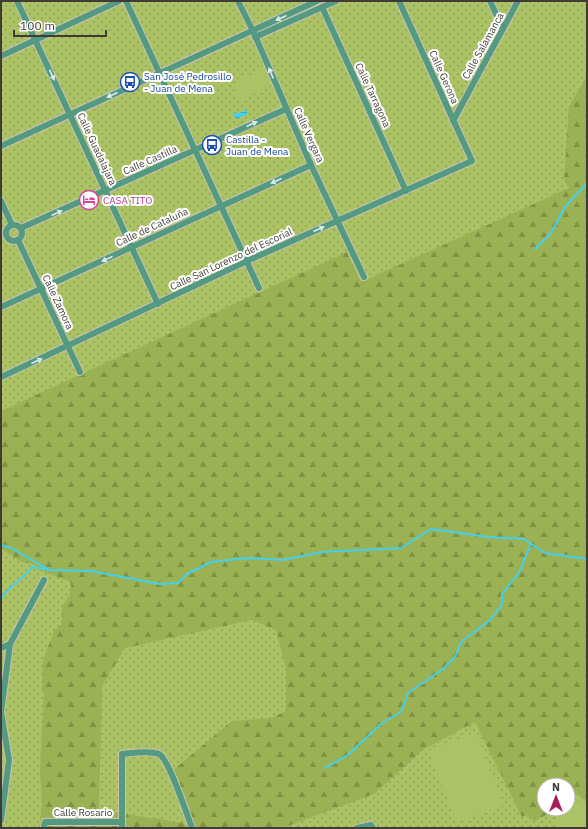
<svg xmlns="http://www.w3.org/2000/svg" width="588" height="829" viewBox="0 0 588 829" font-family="'IBM Plex Sans',sans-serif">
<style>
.green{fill:url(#green-dots);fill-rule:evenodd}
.forest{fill:url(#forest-firs)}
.pitch{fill:#acc365}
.water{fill:url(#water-rules)}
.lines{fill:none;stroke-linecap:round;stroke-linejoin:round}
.stream{stroke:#44d0ed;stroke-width:2}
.street-casing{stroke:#cbc3b3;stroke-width:8}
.street{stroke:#549a81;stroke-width:6}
.oneway{fill:#ddebe6}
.labels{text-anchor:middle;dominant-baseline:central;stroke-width:4;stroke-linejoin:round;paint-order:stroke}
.street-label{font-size:10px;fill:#403c35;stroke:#fff}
.transit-label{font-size:10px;fill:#164399;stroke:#fff;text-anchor:start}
.hotel-label{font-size:10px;fill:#b23c85;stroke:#fff;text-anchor:start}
</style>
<defs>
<pattern id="green-dots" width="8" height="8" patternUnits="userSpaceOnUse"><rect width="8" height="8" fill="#acc365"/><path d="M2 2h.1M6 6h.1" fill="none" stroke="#8da054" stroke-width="1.8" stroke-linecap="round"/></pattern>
<pattern id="forest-firs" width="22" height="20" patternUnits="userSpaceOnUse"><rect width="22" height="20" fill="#9bb254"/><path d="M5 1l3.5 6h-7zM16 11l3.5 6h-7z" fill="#809246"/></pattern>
<pattern id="water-rules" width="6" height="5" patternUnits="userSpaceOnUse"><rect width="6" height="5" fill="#44d0ed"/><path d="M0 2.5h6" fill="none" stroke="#3aaac1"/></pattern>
</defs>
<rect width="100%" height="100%" fill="#eee5d2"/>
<!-- green -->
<path class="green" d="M1 1H587V74L569 106 587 206V828H1ZM544 785H568V809H544Z"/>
<!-- forest -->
<path class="forest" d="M587 74V801L576 794 572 795 568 800V785H544V809H558L534 821 526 815 522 817 475 722 424 749 374 794 283 828H194L172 771 232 721 271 718 286 711V669L276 630 252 620 125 648 102 686 99 810 184 823 186 828H39L42 805 40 767 44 693H42L43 660 54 631 62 624V607L70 594 71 582 34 568 36 565 22 562 1 549V411L347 252 361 282 569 188 564 180 569 106Z"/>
<!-- pitch -->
<g class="pitch">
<path d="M264 68 272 85 240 100 232 84Z"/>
<path d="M475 732 504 805 457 823 428 751Z"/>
<path d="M572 798 587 808V828H559L554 825 564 809H568V803Z"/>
</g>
<!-- water -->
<path class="water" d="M246 110 248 114 236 119 233 113 236 112 237 114Z"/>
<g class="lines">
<!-- stream -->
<g class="stream">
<path d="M535 249 551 233 565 207 587 183"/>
<path d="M1 545 9 547 48 569"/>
<path d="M1 599C9 585 23 580 32 567L51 570 91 571 160 584 178 583 187 574 211 562 248 558 283 560 322 552 401 548 431 529 488 537 524 539 545 553 587 559"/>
<path d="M325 768 348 755 382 723 401 712 408 693 443 669 455 657 461 642 490 620 502 605V594L520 571 531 543"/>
</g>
<!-- street casing -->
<g class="street-casing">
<g id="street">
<path d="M17 1 158 304"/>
<path d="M126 1 259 288"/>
<path d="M238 1 253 31 311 165 364 277"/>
<path d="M490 1 503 29"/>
<path d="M322 7 406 191"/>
<path d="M255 37 336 1"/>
<path d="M1 56 119 1"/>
<path d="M453 121 518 1"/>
<path d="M1 146 317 1"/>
<path d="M1 201 12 225"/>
<circle cx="14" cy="233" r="8"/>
<path d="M21 228 286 109"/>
<path d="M18 240 80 372"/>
<path d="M1 307 311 165"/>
<path d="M1 377 247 261 472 161 399 1"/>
<path d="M1 648 10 644"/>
<path d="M1 820 9 760 1 712 10 644 44 580"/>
<path d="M44 828 45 822H122"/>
<path d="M122 828V754C132 753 150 750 159 754 169 759 187 815 192 828"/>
<path d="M357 828 371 825 373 828"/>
</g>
</g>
<!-- street -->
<use href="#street" class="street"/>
</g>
<!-- one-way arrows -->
<defs><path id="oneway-solid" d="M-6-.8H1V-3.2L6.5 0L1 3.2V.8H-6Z"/></defs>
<g class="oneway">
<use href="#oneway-solid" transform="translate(281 18) rotate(155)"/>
<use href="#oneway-solid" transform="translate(271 73) rotate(-113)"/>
<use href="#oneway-solid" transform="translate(52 75) rotate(65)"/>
<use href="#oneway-solid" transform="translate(112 95) rotate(155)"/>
<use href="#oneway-solid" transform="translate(252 124) rotate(-25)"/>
<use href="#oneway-solid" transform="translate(276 181) rotate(156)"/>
<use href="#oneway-solid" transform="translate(57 213) rotate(-24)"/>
<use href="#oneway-solid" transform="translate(319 229) rotate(-24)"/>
<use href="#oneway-solid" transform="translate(107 259) rotate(156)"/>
<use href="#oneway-solid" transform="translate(37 361) rotate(-24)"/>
</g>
<!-- icons -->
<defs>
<g id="bus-ring" transform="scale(1)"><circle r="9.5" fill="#fff" stroke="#1a4fb4" stroke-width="1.5"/><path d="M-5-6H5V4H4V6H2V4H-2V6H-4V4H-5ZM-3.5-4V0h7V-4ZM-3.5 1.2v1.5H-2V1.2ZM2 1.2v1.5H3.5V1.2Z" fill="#1a4fb4"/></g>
<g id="hotel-ring" transform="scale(1)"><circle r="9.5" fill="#fff" stroke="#d1479c" stroke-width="1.5"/><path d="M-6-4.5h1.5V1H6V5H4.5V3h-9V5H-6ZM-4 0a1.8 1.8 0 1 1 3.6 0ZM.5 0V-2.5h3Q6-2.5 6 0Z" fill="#d1479c"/></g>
</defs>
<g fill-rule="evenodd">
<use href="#bus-ring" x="130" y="82"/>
<use href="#bus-ring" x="212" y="145"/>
<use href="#hotel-ring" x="89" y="200"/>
</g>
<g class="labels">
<!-- street labels -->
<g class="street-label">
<text transform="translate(483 46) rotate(-61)">Calle Salamanca</text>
<text transform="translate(444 77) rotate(66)">Calle Gerona</text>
<text transform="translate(373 95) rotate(65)">Calle Tarragona</text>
<text transform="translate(309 135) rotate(66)">Calle Vergara</text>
<text transform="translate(97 149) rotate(65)">Calle Guadalajara</text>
<text transform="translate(150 160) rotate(-24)">Calle Castilla</text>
<text transform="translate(152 227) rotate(-25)">Calle de Cataluña</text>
<text transform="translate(231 259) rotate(-25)">Calle San Lorenzo del Escorial</text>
<text transform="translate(58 302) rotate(65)">Calle Zamora</text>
<text x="83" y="812">Calle Rosario</text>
</g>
<!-- transit labels -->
<g class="transit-label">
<text x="144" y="76">San José Pedrosillo<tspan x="144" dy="12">- Juan de Mena</tspan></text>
<text x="226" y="139">Castilla -<tspan x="226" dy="12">Juan de Mena</tspan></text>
</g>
<!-- hotel labels -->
<g class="hotel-label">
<text x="103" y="200">CASA TITO</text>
</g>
</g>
<!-- border -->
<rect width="588" height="829" fill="none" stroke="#403c35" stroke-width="4"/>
<!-- north arrow -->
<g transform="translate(556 797)"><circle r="19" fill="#ffffff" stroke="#b3b1ae"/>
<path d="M0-3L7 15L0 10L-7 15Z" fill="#aa1a56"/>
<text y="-6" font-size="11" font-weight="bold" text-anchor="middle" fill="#403c35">N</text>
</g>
<!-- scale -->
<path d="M14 30v6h92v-6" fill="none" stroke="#403c35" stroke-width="2"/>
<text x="20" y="30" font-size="12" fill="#403c35" stroke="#ffffff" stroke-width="3" paint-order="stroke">100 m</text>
</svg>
